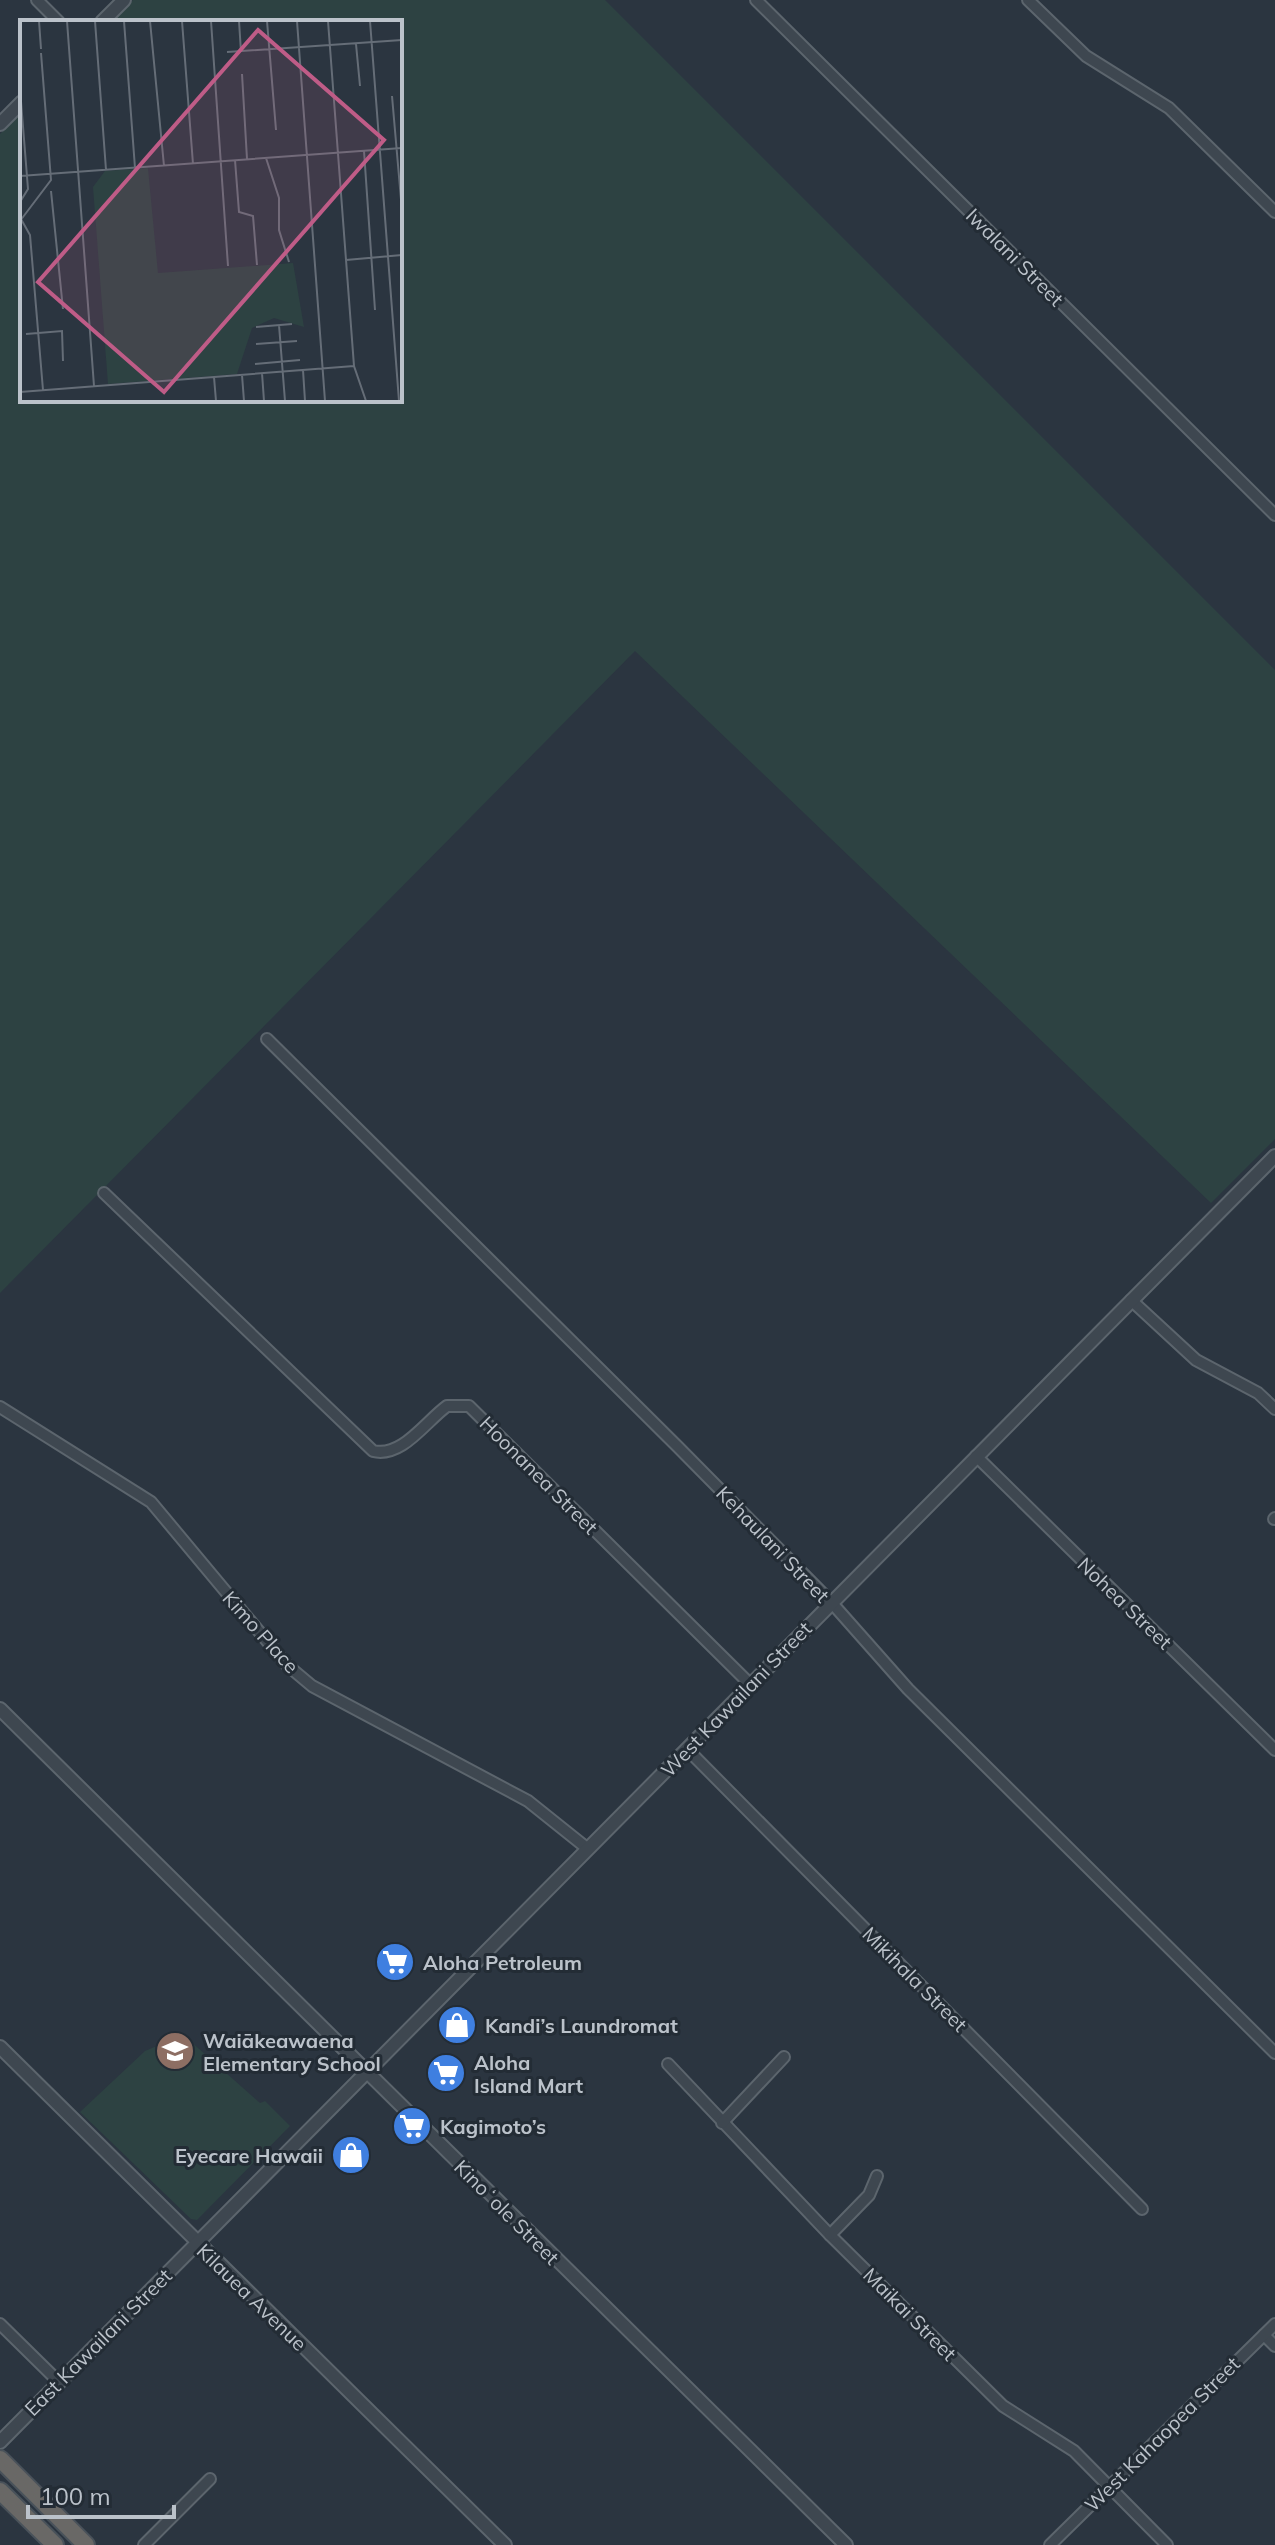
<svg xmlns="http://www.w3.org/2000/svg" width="1275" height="2545" viewBox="0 0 1275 2545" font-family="Mulish,sans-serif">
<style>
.green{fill:#2d4242}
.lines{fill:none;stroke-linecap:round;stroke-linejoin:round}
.minor-casing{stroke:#5c656d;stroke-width:14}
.tertiary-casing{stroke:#5c656d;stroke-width:16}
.trunk-casing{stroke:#49525a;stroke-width:20}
.minor{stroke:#3e4750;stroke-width:10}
.tertiary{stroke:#3e4750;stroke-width:12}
.trunk{stroke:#696866;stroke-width:16}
.labels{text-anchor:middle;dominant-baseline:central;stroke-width:6;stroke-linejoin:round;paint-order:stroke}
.street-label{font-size:20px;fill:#bbc2ca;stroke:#232c35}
.poi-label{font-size:20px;font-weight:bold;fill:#bbc2ca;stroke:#232c35;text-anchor:start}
.inset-road{fill:none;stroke:#656d77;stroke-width:2}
.view{fill:#bf5c87;fill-opacity:0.15;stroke:#bf5c87;stroke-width:4}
.inset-edge{fill:none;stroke:#bbc2ca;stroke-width:4}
</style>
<rect width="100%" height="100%" fill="#2b3540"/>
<!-- green -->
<g class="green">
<path d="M133 0H605L1275 670V1139L1211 1203 635 651 0 1293V134L22 112V400H400V22H111Z"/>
<path d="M171 2040H189L260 2103 265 2101 290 2126 197 2220 191 2219 80 2112 145 2051Z"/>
</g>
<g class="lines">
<!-- minor casing -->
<g class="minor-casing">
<g id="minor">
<path d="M37 0 59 22"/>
<path d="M756 0 1275 515"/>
<path d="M1028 0 1086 56 1169 108 1275 212"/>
<path d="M267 1039 678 1447 831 1602 908 1689 1275 2053"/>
<path d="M104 1193 373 1451C402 1458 425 1422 447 1406H469L750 1684"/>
<path d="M1131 1300 1196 1360 1258 1393 1275 1409"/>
<path d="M0 1407 151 1502 287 1665 312 1686 528 1801 588 1849"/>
<path d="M976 1456 1275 1750"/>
<path d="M1274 1519 1275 1518"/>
<path d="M687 1749 1142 2209"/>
<path d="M668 2064 830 2235 1003 2406 1074 2451 1167 2545"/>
<path d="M722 2123 784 2057"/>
<path d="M830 2235 869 2195 877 2176"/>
<path d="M0 2324 59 2382"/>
<path d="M1264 2335 1275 2346"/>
<path d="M144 2545 210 2479"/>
<path d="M1050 2545 1275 2324"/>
</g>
</g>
<!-- tertiary casing -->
<g class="tertiary-casing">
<g id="tertiary">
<path d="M102 22 124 0"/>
<path d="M0 124 22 102"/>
<path d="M0 1709 846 2545"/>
<path d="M0 2047 505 2545"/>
<path d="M0 2442 1275 1156"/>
</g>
</g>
<!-- trunk casing -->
<g class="trunk-casing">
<g id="trunk">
<path d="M0 2459 86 2545"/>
<path d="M0 2491 55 2545"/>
</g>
</g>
<!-- minor -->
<use href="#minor" class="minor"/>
<!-- tertiary -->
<use href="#tertiary" class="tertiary"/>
<!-- trunk -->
<use href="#trunk" class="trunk"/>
</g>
<!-- icons -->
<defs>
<g id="supermarket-disc" transform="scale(2)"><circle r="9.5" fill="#3f7fe0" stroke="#232c35"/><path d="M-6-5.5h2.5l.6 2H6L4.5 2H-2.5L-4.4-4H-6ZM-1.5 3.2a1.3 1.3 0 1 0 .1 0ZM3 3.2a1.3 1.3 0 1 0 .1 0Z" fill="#fff"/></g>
<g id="shop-disc" transform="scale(2)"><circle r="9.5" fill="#3f7fe0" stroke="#232c35"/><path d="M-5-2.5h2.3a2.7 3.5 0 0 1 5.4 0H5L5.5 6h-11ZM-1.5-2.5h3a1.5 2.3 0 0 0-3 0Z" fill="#fff"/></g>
<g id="school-disc" transform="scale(2)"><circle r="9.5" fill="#8d6e63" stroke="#232c35"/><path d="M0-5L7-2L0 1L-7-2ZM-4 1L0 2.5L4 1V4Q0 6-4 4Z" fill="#fff"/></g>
</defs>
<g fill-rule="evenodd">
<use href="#supermarket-disc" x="395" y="1962"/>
<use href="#shop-disc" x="457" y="2025"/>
<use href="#school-disc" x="175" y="2051"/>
<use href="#supermarket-disc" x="446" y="2073"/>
<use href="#supermarket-disc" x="412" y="2126"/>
<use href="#shop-disc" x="351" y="2155"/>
</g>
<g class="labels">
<!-- street labels -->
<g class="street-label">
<text transform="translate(1015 257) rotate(45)">Iwalani Street</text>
<text transform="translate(539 1475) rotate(45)">Hoonanea Street</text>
<text transform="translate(773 1544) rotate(46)">Kehaulani Street</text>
<text transform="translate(1125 1603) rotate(44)">Nohea Street</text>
<text transform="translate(261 1632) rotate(48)">Kimo Place</text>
<text transform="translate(736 1699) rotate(-46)">West Kawailani Street</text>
<text transform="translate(915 1979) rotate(45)">Mikihala Street</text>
<text transform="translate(507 2212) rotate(45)">Kinoʻole Street</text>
<text transform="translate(252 2297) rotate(44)">Kilauea Avenue</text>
<text transform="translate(910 2314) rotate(45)">Maikai Street</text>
<text transform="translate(98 2342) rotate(-45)">East Kawailani Street</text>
<text transform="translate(1162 2434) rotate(-45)">West Kahaopea Street</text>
</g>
<!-- poi labels -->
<g class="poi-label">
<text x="423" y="1962">Aloha Petroleum</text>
<text x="485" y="2025">Kandi’s Laundromat</text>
<text x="203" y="2040">Waiākeawaena<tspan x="203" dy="23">Elementary School</tspan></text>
<text x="474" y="2062">Aloha<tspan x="474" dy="23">Island Mart</tspan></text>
<text x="440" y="2126">Kagimoto’s</text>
<text x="323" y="2155" text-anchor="end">Eyecare Hawaii</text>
</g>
</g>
<!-- overview -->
<g transform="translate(20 20)">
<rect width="382" height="382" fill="#2b3540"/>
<path d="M128 148 138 253 273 243 284 307 254 298 232 308 217 354 88 364 73 167 85 151Z" fill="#2d4242"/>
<path class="inset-road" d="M19 1 21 29M47 1 74 366M75 1 86 150M104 1 115 148M130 1 144 146M162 1 173 144M191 1 208 246M219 1 221 32M247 1 256 110M277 1 305 381M308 1 334 346 346 381M350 1 379 381M336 24 340 66M207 32 382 20M222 54 227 139M0 69 8 169 0 182M372 76 382 191M344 131 355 290M246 138 259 178V210L269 242M215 140 219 192 233 196 237 245M0 156 382 128M31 171 43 289M1 199 10 215 23 370M0 201 31 160 21 33M326 240 382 235M259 305 265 381M236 307 272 304M6 314 42 311 43 341M236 324 277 321M235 344 280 340M283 350 285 381M242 353 244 381M222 355 224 381M194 357 196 381M0 372 334 346"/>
<path class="view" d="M238 10 364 120 144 372 18 262Z"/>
<rect width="382" height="382" class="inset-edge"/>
</g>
<!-- scale -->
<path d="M28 2505v12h146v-12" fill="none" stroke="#bbc2ca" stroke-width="4"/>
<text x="40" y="2505" font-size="24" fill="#bbc2ca" stroke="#232c35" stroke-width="6" paint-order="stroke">100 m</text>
</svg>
